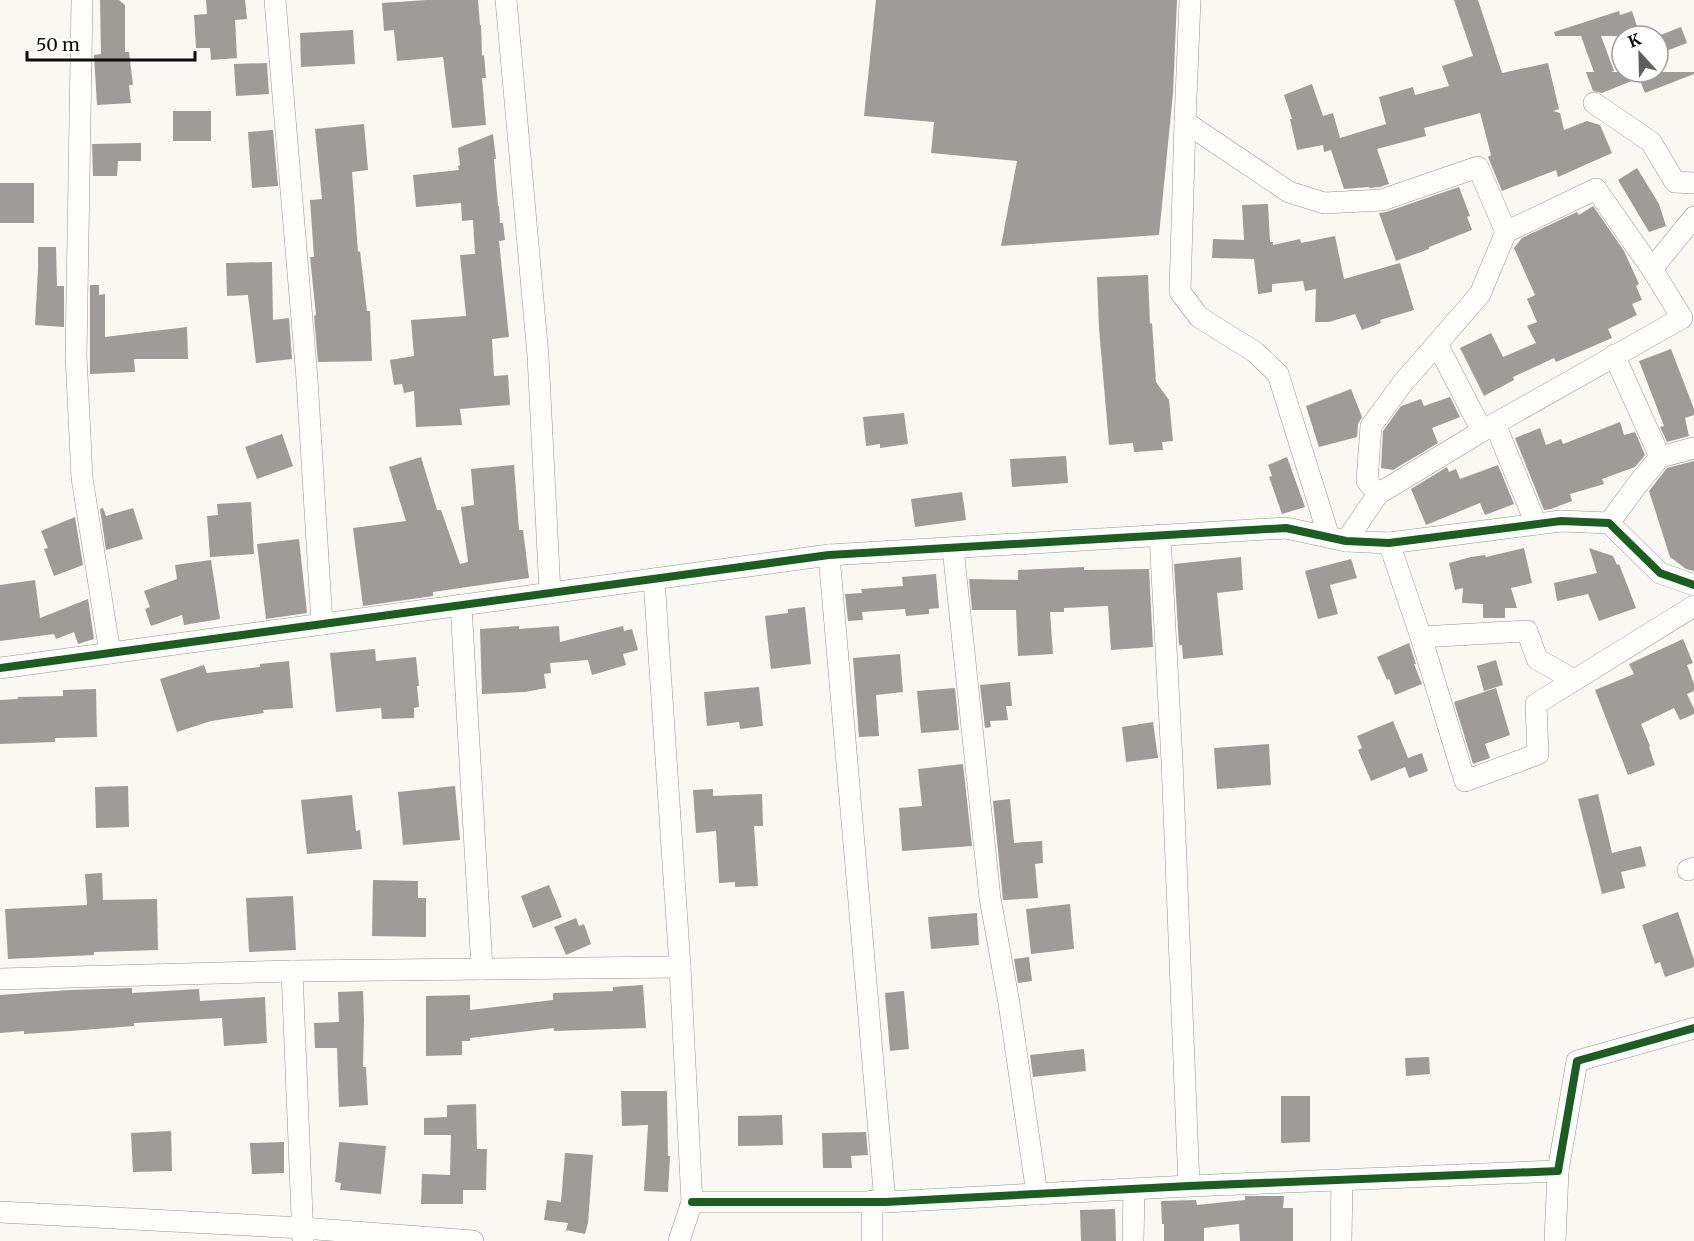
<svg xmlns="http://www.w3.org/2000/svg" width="1694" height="1241" viewBox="0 0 1694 1241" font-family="Merriweather,serif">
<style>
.building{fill:#9e9b98}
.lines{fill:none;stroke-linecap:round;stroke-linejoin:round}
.minor-casing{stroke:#949390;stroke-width:22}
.minor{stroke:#fefefd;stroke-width:21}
.cycleway-casing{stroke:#fff;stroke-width:11}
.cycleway{stroke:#1b5e20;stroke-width:8}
</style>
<rect width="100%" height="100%" fill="#faf8f2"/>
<!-- building -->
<g class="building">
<path d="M100 0H119L125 5V52H129L133 85H129L131 103 97 105 94 55 101 54Z"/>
<path d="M206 0H245L247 19 235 20 237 58 211 60 210 48H196L194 15 207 14Z"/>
<path d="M427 0H478L480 25H481L482 56 484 55 486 78H482L486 125 452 128 443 57 397 61 394 30 384 31 382 3Z"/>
<path d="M876 0H1177L1173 93 1159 235 1001 246 1017 161 931 153 934 122 864 116Z"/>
<path d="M1454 0H1478L1502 73 1548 63 1559 109 1553 111 1560 113 1564 130 1587 121 1600 125 1612 153 1558 177 1556 170 1502 191 1488 157 1491 155 1480 113 1424 128 1426 136 1377 149 1389 184 1380 187 1369 188V187L1344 189 1331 150 1324 152 1323 145 1297 150 1290 119H1292L1284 95 1312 84 1323 116 1333 113 1340 138 1386 124 1379 97 1413 87 1415 95 1449 86 1442 66 1473 56Z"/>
<path d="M1619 11 1620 15 1632 11 1640 36H1601L1614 71 1611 72H1694V74L1645 93 1639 78 1602 93 1593 91 1586 72H1594L1581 36H1555L1554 32Z"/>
<path d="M1681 27 1687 43 1658 54V36Z"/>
<path d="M353 30 355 64 301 67 300 33Z"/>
<path d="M267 63 269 94 236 96 234 64Z"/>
<rect x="173" y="111" width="38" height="30"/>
<path d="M364 124 368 170 352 172 358 252 360 251 367 311H370L372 361 318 362 314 316 316 315 310 257H314L310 200 322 199 315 129Z"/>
<path d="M273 130 278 186 252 188 248 132Z"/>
<path d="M493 134 496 159H494L498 206H499L500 223H503L505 240 499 241 509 337 492 339 494 376 508 375 510 405 460 409 462 425 416 427 414 391 404 393 402 384 394 385 390 360 414 356 411 320 466 316 460 255 475 254 473 220 462 221 461 203 416 207 413 175 459 170 458 166 460 165 458 148Z"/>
<path d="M141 143V161H118L117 176H93L92 144Z"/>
<path d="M1637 168 1659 204 1666 226 1649 232 1618 180Z"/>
<rect x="0" y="183" width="34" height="40"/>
<path d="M1459 187 1470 216 1467 217 1472 230 1429 247V249L1396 261 1379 213 1386 212Z"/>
<path d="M1268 204 1270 242H1273V245L1300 239 1301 243 1335 236 1344 279 1400 263 1414 310 1380 320 1381 323 1362 330 1355 314 1329 322H1315L1316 289 1305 291 1303 281 1272 284V292L1258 294 1254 259 1212 258 1213 239 1244 240 1242 205Z"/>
<path d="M1593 206 1624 251 1639 284 1636 286 1642 300 1632 304 1637 315 1608 329 1612 338 1556 362 1554 358 1513 377 1514 380 1484 396 1460 348 1491 333 1503 357 1536 343 1527 326 1537 322 1527 299 1535 295 1514 248 1522 238 1577 212 1579 215Z"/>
<path d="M38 247H56L57 286H64V327L35 325 38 269Z"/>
<path d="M272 262 273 320 289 318 292 359 256 363 248 295 227 296 226 263Z"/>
<path d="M1148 275 1150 324 1152 323 1156 382 1169 400 1173 441 1162 442 1163 450 1134 452 1133 443 1109 445 1099 328 1097 277Z"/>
<path d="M90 285H99V295L105 294V337L187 327 188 359H134L135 372 90 374Z"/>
<path d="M1671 349 1694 409V415L1685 418 1689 436 1667 442 1660 427 1664 426 1639 361Z"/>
<path d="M1351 389 1362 417 1358 424 1357 437 1319 447 1306 406Z"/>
<path d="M1450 397 1460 417 1432 428 1438 443 1393 470 1381 468 1383 431 1401 406 1421 399 1424 406Z"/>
<path d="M904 413 908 444 880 448V444L866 446 863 417Z"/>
<path d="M1620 422 1624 435 1635 432 1645 455 1635 467 1602 479 1604 484 1570 494 1572 501 1551 509 1544 510 1515 438 1540 428 1546 445 1561 439 1563 444Z"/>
<path d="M282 434 293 466 257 479 245 447Z"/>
<path d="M1066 456 1068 483 1012 487 1010 459Z"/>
<path d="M421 457 437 510H441L460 564 468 562 461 507 474 505 471 469 514 465 519 530H523L529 578 433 592V596L363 606 353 528 406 521 389 467Z"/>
<path d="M1287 457 1305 507 1282 514 1269 477 1272 476 1268 465Z"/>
<path d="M1694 461V571L1686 569 1670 557 1649 491 1667 468Z"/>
<path d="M1498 465 1514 504 1485 515 1480 503 1426 525 1411 489 1447 467 1449 472 1456 469 1460 479Z"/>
<path d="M962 492 966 520 915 527 911 499Z"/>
<path d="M251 502 254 554 210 557 207 516 218 515 217 504Z"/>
<path d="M103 508 106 516 133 508 143 539 106 550 100 509Z"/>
<path d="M75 517 83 565 54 576 44 549 48 548 41 531Z"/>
<path d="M299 539 307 613 266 619 257 544Z"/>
<path d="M1524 548 1532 583 1511 588 1517 608H1505V618H1483V604L1462 603 1463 588 1455 590 1449 563 1471 557 1485 555 1486 557Z"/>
<path d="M1589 548 1613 556 1617 565 1619 564 1636 608 1599 621 1588 594 1557 601 1554 583 1597 573Z"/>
<path d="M1241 557 1243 590 1217 593 1223 655 1183 659 1182 645H1179L1174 564Z"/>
<path d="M1351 559 1357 578 1330 585 1338 614 1318 619 1305 571Z"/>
<path d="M211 560 220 619 184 625 182 615 151 626 145 609 150 607 144 591 177 579 175 565Z"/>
<path d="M1084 567V570L1149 569 1153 647 1111 650 1108 606 1064 608V612H1050L1053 654 1018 656 1016 610H972L969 579 1018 580V570Z"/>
<path d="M936 574 939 608 929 609V614L906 616 905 609 862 612 863 620 848 621 845 594 862 593 861 589 903 586 902 577Z"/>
<path d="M35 580 40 618 88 599 94 639 78 644 74 632 56 639 54 634 0 641V585Z"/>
<path d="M805 607 811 664 771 669 765 616 788 613V609Z"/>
<path d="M519 626V629L559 626 560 642 623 626 624 631 632 629 638 650 623 654 626 665 592 675 588 660 550 663 551 673 544 674 546 688 525 692 482 694 480 629Z"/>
<path d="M1683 639 1693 663 1687 665 1694 684V691L1687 694 1694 709V714L1680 720 1674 708 1641 724 1650 746 1649 747 1655 765 1628 775 1595 690 1634 674 1629 664Z"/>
<path d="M1409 643 1416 664H1414L1422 684 1395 695 1389 679 1387 680 1377 657Z"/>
<path d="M375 649 376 661 416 657 419 686H417L419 707 414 708V718L382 719 381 708 336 712 330 653Z"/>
<path d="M900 654 903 692 876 695 879 736 859 737 853 658Z"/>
<path d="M1496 660 1503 685 1484 691 1477 666Z"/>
<path d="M289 661 293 708 263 710 264 713 211 721 177 732 160 679 204 665 207 673 260 667V664Z"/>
<path d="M1010 682 1012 706H1006L1008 720 990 721 991 727 985 728 980 685Z"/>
<path d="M759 687 763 726 740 729 739 722 707 726 704 692Z"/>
<path d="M955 688 959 730 921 733 917 691Z"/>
<path d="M1496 688 1510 735 1485 744 1490 758 1473 764 1454 702Z"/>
<path d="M96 689 97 737 55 738V742L0 744V700L18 699V697L63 696V690Z"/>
<path d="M1393 721 1408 758 1422 753 1428 771 1409 778 1405 767 1371 781 1358 750 1362 748 1357 736Z"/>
<path d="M1153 722 1158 758 1126 762 1122 727Z"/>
<path d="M1269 744 1271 785 1217 789 1214 748Z"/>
<path d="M963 764 972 846 902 851 899 808 922 806 918 769Z"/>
<path d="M128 786 129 827 96 828 95 787Z"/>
<path d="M455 786 460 840 403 845 398 792Z"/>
<path d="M713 789V796L762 794 763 826H754L758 886 735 887V882L719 883 716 831 696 833 693 790Z"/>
<path d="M1598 794 1612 853 1641 846 1646 866 1621 872 1625 888 1602 894 1578 799Z"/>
<path d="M352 795 356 831 360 830 362 849 307 854 301 800Z"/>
<path d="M1010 799 1014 843 1042 841 1043 863 1035 864 1038 898 1003 900 993 801Z"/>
<path d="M102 873 103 900 157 899 158 950 94 952V955L8 959 5 909 87 905 85 874Z"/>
<path d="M373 880 418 881V898H426V937L372 936Z"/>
<path d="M549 885 562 917 533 928 521 896Z"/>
<path d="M293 896 296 950 249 952 246 898Z"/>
<path d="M1070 904 1074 949 1031 954 1026 909Z"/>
<path d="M1678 912 1694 960V967L1665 977 1660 962 1655 964 1642 925Z"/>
<path d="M977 913 979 945 931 949 928 917Z"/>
<path d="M576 918 579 926 584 924 591 944 566 955 554 927Z"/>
<path d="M1029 957 1032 981 1018 983 1014 959Z"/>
<path d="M643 985 646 1028 554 1031V1028L470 1038V1041H462V1055L426 1056V996L470 995V1010L553 1000V993L613 991V987Z"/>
<path d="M132 988V993L199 989 200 1001 265 997 267 1043 224 1046 222 1018 134 1023V1026L70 1031 24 1034V1031L0 1033V995L70 990Z"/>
<path d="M363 991 364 1020 363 1067H366L368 1105 339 1107 337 1048H315L314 1023 339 1022 338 992Z"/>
<path d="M904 991 909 1049 890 1051 885 993Z"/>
<path d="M1084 1049 1086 1071 1033 1077 1030 1055Z"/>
<path d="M1429 1057 1430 1074 1406 1076 1405 1058Z"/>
<path d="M621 1091H667L668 1156H670L668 1192 644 1191 648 1125 622 1126Z"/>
<path d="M1281 1096H1310V1142L1281 1143Z"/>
<path d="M476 1104 477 1149H487L486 1190H463V1204H421L422 1174 450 1175 451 1135H424V1118L447 1117V1105Z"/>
<path d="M782 1115 783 1145 738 1146V1116Z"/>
<path d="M171 1131 172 1171 133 1172 131 1133Z"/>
<path d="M866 1132 868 1155 851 1156 852 1168H823L822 1133Z"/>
<path d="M284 1142V1173L252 1174 250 1143Z"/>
<path d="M339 1142 386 1146 381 1194 340 1190 341 1183 335 1182Z"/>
<path d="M565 1153 593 1155 588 1223 585 1234 566 1230 568 1223 544 1220 547 1200 561 1202Z"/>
<path d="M1245 1196H1284L1283 1208H1293V1241H1240L1239 1224 1204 1228V1241H1164V1224H1162L1161 1201 1196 1200 1197 1205 1245 1200Z"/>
<path d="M1115 1209 1116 1241H1081L1080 1210Z"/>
</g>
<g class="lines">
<!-- minor casing -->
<g class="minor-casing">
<g id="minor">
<path d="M82 0 76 355 82 478 110 653"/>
<path d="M275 0 307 379 322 624"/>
<path d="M506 0 538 356 550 593"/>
<path d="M1190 0 1185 122 1180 292 1199 317 1255 352 1278 374 1329 537"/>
<path d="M1594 103 1651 142 1675 182 1694 183"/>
<path d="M1185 122 1289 192 1324 203 1382 200 1478 167 1506 232"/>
<path d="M1652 269 1694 217"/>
<path d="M1614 355 1660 457"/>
<path d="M1495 424 1536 524"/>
<path d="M1378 494 1367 481 1371 426 1402 384 1480 294 1506 232 1596 189 1652 269 1682 318 1482 431 1437 344"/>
<path d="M1609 523 1637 485 1660 457 1694 448"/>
<path d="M1160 535 1172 761 1189 1186"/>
<path d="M1346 541 1378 494 1482 431"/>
<path d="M1389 543 1421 637 1527 631 1537 659 1574 680"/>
<path d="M953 548 990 898 1009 1003 1037 1194"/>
<path d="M829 555 885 1202"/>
<path d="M654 579 680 967 692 1202 679 1241"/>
<path d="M461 605 482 969"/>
<path d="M1421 637 1465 781 1538 754 1536 704 1694 606"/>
<path d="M0 668 829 555 1286 528 1346 541 1389 543 1561 521 1609 523 1660 573 1694 585"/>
<path d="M1688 870 1694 868"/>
<path d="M292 971 303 1240"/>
<path d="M0 979 292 971 680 967"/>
<path d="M692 1202H885L1189 1186 1558 1171 1577 1061 1694 1028"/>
<path d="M0 1212 303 1228 473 1241"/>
<path d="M872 1241V1201"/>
<path d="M1133 1241 1134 1190"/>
<path d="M1341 1241 1342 1180"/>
<path d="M1555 1241 1558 1171"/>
</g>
</g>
<!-- minor -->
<use href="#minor" class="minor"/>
<!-- cycleway casing -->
<g class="cycleway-casing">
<g id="cycleway">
<path d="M0 668 829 555 1286 528 1346 541 1389 543 1561 521 1609 523 1660 573 1694 585"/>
<path d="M692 1202H885L1189 1186 1558 1171 1577 1061 1694 1028"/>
</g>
</g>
<!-- cycleway -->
<use href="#cycleway" class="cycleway"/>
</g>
<!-- north arrow -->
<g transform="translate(1640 54) rotate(338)"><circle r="28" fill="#ffffff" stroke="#9e9e9e" stroke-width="1.5"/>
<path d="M0-4.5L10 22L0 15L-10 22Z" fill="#605f5d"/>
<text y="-9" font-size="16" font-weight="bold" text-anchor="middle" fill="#0d0d0d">K</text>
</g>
<!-- scale -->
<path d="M27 51v9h168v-9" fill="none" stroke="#0d0d0d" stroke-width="3"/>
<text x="36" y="51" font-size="18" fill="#0d0d0d" stroke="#ffffff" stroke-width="4.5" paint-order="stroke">50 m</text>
</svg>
